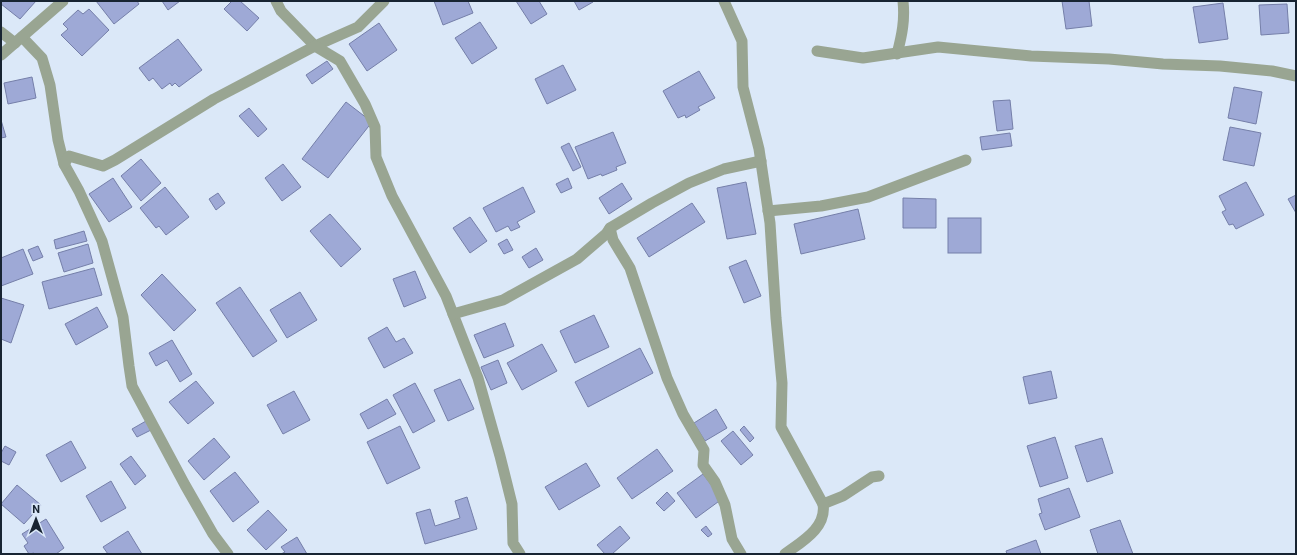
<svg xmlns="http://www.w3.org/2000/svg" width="1297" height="555" viewBox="0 0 1297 555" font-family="Roboto,sans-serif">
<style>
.building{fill:#9ea9d6;stroke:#757fa9}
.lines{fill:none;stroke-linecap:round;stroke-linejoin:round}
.minor{stroke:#99a592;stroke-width:11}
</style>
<rect width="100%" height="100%" fill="#dbe8f8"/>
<!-- building -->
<g class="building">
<path d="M1 1H36L20 19 1 4Z"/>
<path d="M96 1H137L139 4 114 24Z"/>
<path d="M162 1H180L168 10Z"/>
<path d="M232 1H240L259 18 247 31 224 9Z"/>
<path d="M434 1H468L473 13 443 25Z"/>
<path d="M516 1H539L547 14 531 24Z"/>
<path d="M574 1H593V2L579 10Z"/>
<path d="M1062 1H1089L1092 26 1066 29Z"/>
<path d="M1223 3 1228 39 1199 43 1193 7Z"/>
<path d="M1287 4 1289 33 1261 35 1259 5Z"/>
<path d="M89 9 109 30 82 56 61 35 68 29 63 24 78 10 83 14Z"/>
<path d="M480 22 497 48 472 64 455 38Z"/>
<path d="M379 23 397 50 367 71 349 44Z"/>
<path d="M178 39 202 70 179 87 175 83 172 86 170 83 162 89 153 78 149 81 139 68Z"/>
<path d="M327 61 333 69 312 84 306 75Z"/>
<path d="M563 65 576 90 547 104 535 79Z"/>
<path d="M699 71 715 98 698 107 700 110 686 118 685 115 678 118 663 91Z"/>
<path d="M32 77 36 98 8 104 4 83Z"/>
<path d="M1234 87 1262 92 1256 124 1228 118Z"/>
<path d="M1010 100 1013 129 997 131 993 101Z"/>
<path d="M346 102 372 122 328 178 302 159Z"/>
<path d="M249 108 267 129 258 137 239 116Z"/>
<path d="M1 120 6 137 1 138Z"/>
<path d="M1230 127 1261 133 1254 166 1223 160Z"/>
<path d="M613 132 626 163 616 167 617 170 602 176 601 174 588 179 575 147Z"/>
<path d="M1010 133 1012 146 982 150 980 137Z"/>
<path d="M569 143 581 167 573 171 561 147Z"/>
<path d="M141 159 161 183 141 201 121 176Z"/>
<path d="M283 164 301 187 282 201 265 178Z"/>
<path d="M113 178 132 207 109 222 89 194Z"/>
<path d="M568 178 572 188 561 193 556 184Z"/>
<path d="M746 182 756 234 727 239 717 188Z"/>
<path d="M1246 182 1264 215 1236 229 1233 224 1229 225 1222 212 1226 210 1219 196Z"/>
<path d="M622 183 632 199 609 214 599 198Z"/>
<path d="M165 187 189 217 166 235 159 226 156 228 140 208Z"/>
<path d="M523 187 535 212 517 222 520 227 511 231 508 226 496 232 483 208Z"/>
<path d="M218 193 225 203 216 210 209 199Z"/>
<path d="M1296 195V213L1288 199Z"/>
<path d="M903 198 936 199V228H903Z"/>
<path d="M692 203 705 222 649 257 637 238Z"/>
<path d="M858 209 865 239 801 254 794 224Z"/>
<path d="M330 214 361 249 341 267 310 231Z"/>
<path d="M470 217 487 241 470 253 453 228Z"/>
<rect x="948" y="218" width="33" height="35"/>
<path d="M84 231 87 241 56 249 54 240Z"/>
<path d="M507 239 513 250 504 254 498 244Z"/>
<path d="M88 244 93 263 64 272 58 253Z"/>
<path d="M38 246 43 257 33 261 28 250Z"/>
<path d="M536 248 543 260 529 268 522 257Z"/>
<path d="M23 249 33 274 1 286V258Z"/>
<path d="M746 260 761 296 744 303 729 267Z"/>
<path d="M94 268 102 295 49 309 42 282Z"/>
<path d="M415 271 426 298 404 307 393 279Z"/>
<path d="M162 274 196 310 174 331 141 295Z"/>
<path d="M240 287 277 341 253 357 216 303Z"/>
<path d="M300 292 317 320 287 338 270 310Z"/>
<path d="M1 298 24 305 11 343 1 339Z"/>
<path d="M97 307 108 327 76 345 65 324Z"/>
<path d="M594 315 609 347 575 363 560 331Z"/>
<path d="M505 323 514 346 484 358 474 335Z"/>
<path d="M387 327 396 342 404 338 413 353 384 368 368 338Z"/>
<path d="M172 340 192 374 180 382 167 360 156 366 149 353Z"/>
<path d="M542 344 557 371 522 390 507 363Z"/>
<path d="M640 348 653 373 588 407 575 382Z"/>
<path d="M498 360 507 383 491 390 481 367Z"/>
<path d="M1051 371 1057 398 1029 404 1023 377Z"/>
<path d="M460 379 474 409 448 421 434 390Z"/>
<path d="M196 381 214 403 188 424 169 402Z"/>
<path d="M415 383 435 421 413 433 393 395Z"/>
<path d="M294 391 310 420 283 434 267 405Z"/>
<path d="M387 399 396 414 368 429 360 414Z"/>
<path d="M716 409 727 428 705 441 694 423Z"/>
<path d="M146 421 151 430 137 437 132 429Z"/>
<path d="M400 426 420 468 387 484 367 442Z"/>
<path d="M744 426 754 438 750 442 740 430Z"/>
<path d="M733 431 753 455 741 465 721 441Z"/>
<path d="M1055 437 1068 478 1040 487 1027 446Z"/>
<path d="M214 438 230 457 204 480 188 461Z"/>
<path d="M1102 438 1113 473 1087 482 1075 446Z"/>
<path d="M71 441 86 468 61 482 46 455Z"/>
<path d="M5 446 16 452 9 465 1 461V453Z"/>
<path d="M657 449 673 471 632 499 617 478Z"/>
<path d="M131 456 146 476 135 485 120 464Z"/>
<path d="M586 463 600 486 559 510 545 487Z"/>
<path d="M235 472 259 502 233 522 210 491Z"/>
<path d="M703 474 722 499 696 518 677 493Z"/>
<path d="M111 481 126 508 101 522 86 496Z"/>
<path d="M17 485 41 505 24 524 1 504Z"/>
<path d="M1069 488 1080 517 1045 530 1039 514 1042 513 1038 499Z"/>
<path d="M667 492 675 501 664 511 656 503Z"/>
<path d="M467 497 477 529 425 544 416 513 430 509 435 526 460 518 455 501Z"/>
<path d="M268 510 287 530 266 550 247 530Z"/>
<path d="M46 519 64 548 56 554H35L34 553 29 554 24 546 28 543 22 534Z"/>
<path d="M1120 520 1133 554H1098L1090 530Z"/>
<path d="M620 526 630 538 612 554H605L597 545Z"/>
<path d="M706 526 712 534 708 537 701 530Z"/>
<path d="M128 531 142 554H108L103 547Z"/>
<path d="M297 537 307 554H281L285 552 281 547Z"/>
<path d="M1036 540 1041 554H1007L1006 551Z"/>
</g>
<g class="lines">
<!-- minor -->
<g class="minor">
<path d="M276 1 281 11 315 46 358 27 384 1"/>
<path d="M724 1 742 41 743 87 759 149 770 223 776 318 782 383 781 427 823 504 843 496 872 477 879 476"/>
<path d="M1 32 15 43"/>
<path d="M22 37 42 58 50 85 58 140 64 164 79 191 102 241 123 317 129 366 132 386 185 485 213 534 228 554"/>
<path d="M817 51 863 58 938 47 1031 56 1109 59 1163 64 1220 66 1272 71 1296 76"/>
<path d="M897 54C902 35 905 20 903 1"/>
<path d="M1 55 63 1"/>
<path d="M64 164 69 156 103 166 115 160 214 99 315 46 340 61 365 104 375 127 376 157 392 196 446 296 478 378 500 456 512 504 513 543 520 554"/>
<path d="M768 211 821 206 868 197 966 160"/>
<path d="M610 228 613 240 630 268 667 378 683 414 704 450 703 465 715 482 725 505 732 539 741 554"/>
<path d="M453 314 503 300 577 259 606 234 610 228 652 203 689 183 724 169 761 161"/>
<path d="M785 554C801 542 827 528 823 504"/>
</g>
</g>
<!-- border -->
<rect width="1297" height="555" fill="none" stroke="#182432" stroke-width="4"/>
<!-- north arrow -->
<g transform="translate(36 519)" stroke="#dbe8f8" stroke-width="3" paint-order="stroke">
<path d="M0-3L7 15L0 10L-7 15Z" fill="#182432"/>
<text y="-6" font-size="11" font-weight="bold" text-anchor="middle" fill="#182432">N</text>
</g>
</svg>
